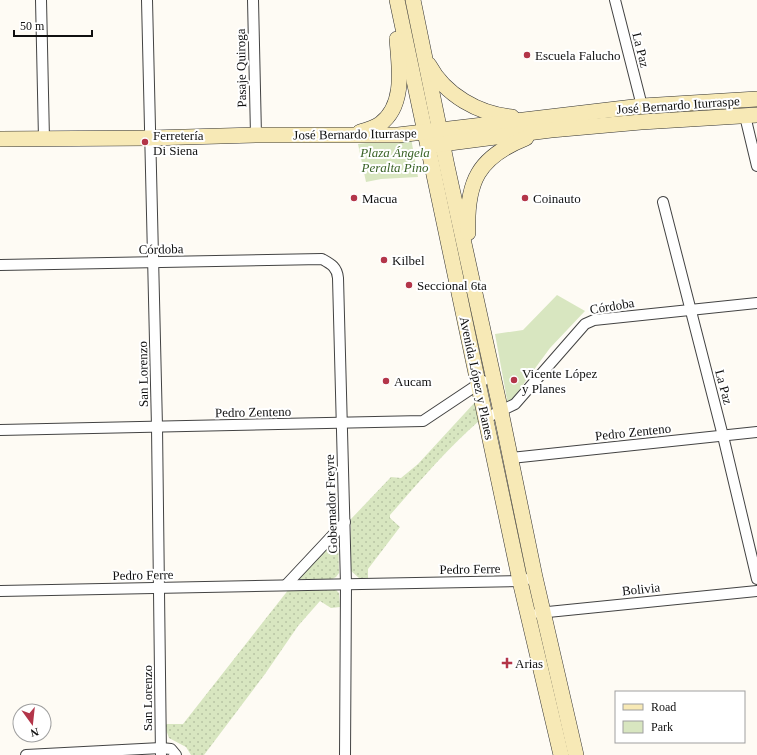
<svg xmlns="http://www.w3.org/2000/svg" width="757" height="755" viewBox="0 0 757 755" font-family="Georgia,serif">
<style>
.grass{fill:url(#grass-dots)}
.park{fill:#d8e6c0}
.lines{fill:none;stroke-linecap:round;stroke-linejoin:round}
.street-casing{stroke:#434343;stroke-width:12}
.secondary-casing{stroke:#323232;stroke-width:16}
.street{stroke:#fff;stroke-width:10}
.secondary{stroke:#f7e9b6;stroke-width:15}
.poi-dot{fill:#b33549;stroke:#fff;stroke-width:1.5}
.labels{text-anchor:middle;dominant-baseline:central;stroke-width:4;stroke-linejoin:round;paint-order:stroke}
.street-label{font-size:13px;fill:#101010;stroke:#fff}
.poi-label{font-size:13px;fill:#101010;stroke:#fff;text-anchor:start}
.park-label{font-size:13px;font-style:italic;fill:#396226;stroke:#fff}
</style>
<defs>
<pattern id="grass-dots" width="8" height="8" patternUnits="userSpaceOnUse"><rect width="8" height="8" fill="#d8e6c0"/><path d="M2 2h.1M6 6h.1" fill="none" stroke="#b8c4a4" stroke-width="1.8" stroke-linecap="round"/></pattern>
</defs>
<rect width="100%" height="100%" fill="#fefbf4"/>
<!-- grass -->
<g class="grass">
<path d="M476 401 480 420C447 449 419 482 390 515V518L400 527 368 569V578H359L350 570 351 519 391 477 401 478 418 464Z"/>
<path d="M338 536 339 573 336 577 332 579H297Z"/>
<path d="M289 589 336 590 339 593 340 607 331 608 320 601 298 626 265 674 204 755H191L186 747 169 738 164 724H183Z"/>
</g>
<!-- park -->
<g class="park">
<path d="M411 138 418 177 381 179 366 182 358 144Z"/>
<path d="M557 295 585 311 550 348 508 405 495 334 523 330Z"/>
</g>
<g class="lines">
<!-- street casing -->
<g class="street-casing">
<g id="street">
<path d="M41 0 44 139"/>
<path d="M147 0 157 427 161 755"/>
<path d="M253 0 256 135"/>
<path d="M615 0 642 106"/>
<path d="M745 116 757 166"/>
<path d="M663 202 723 436 757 579"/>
<path d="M0 265 322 259C331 264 337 267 338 278L346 584 345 755"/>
<path d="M486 418 515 404 585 324 594 320 757 303"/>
<path d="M0 430 423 421 483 381"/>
<path d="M511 458 757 432"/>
<path d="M286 585 345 522"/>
<path d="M0 591 520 581 535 577"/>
<path d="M538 613 757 591"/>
<path d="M26 755 161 748 171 749 176 755"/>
</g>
</g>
<!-- secondary casing -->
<g class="secondary-casing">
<g id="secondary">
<path d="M397 0 520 581 561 755"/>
<path d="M413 0 447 166 501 412 535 577 576 755"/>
<path d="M429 65C445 95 479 114 512 117"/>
<path d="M360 132C367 130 374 128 380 124 406 105 399 66 397 39"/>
<path d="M0 139 150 138 256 135H398L642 106 757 99"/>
<path d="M434 145 551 130 641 122 757 115"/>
<path d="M468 233C466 182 478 157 526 138"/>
</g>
</g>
<!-- street -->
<use href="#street" class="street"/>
<!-- secondary -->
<use href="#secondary" class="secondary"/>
</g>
<!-- markers -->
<g class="poi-dot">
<circle cx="527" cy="55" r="4"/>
<circle cx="145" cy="142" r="4"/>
<circle cx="354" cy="198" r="4"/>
<circle cx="525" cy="198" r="4"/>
<circle cx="384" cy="260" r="4"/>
<circle cx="409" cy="285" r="4"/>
<circle cx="514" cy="380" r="4"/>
<circle cx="386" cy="381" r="4"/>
<path d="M505 657h4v4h4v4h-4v4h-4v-4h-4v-4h4z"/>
</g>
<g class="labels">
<!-- street labels -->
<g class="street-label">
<text transform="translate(641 50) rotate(76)">La Paz</text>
<text transform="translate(241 68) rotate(-91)">Pasaje Quiroga</text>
<text transform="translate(678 105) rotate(-4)">José Bernardo Iturraspe</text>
<text transform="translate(355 134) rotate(-1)">José Bernardo Iturraspe</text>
<text transform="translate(161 249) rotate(-1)">Córdoba</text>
<text transform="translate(612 306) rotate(-9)">Córdoba</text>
<text transform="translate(143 374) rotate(-91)">San Lorenzo</text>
<text transform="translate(477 378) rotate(78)">Avenida López y Planes</text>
<text transform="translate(724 387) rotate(75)">La Paz</text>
<text transform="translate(253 412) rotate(-1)">Pedro Zenteno</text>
<text transform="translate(633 432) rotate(-6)">Pedro Zenteno</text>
<text transform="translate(331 504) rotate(-92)">Gobernador Freyre</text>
<text transform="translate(470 569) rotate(-1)">Pedro Ferre</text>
<text transform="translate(143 575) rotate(-1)">Pedro Ferre</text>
<text transform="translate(641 589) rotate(-6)">Bolivia</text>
<text transform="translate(147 698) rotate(-90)">San Lorenzo</text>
</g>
<!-- poi labels -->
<g class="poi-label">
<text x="535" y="55">Escuela Falucho</text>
<text x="153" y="135">Ferretería<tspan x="153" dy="15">Di Siena</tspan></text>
<text x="362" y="198">Macua</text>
<text x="533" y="198">Coinauto</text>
<text x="392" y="260">Kilbel</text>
<text x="417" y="285">Seccional 6ta</text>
<text x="522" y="373">Vicente López<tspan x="522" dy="15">y Planes</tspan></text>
<text x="394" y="381">Aucam</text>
<text x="515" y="663">Arias</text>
</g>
<!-- park labels -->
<g class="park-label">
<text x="395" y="152">Plaza Ángela<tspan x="395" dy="15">Peralta Pino</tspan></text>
</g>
</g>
<!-- legend -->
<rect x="615" y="691" width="130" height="52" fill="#ffffff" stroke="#9f9f9f"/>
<rect x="623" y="704" width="20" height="6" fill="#f7e9b6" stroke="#9f9f9f"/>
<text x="651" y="711" font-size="12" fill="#101010">Road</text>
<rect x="623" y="721" width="20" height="12" fill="#d8e6c0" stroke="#9f9f9f"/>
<text x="651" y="731" font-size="12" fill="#101010">Park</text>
<!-- north arrow -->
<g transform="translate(32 723) rotate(165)"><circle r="19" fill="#ffffff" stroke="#9f9f9f"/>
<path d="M0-3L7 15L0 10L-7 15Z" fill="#b33549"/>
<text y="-6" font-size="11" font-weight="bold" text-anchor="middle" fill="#101010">N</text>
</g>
<!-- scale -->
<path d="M14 30v6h78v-6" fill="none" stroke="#101010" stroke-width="2"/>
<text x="20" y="30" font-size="12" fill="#101010" stroke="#ffffff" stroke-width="3" paint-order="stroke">50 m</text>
</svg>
